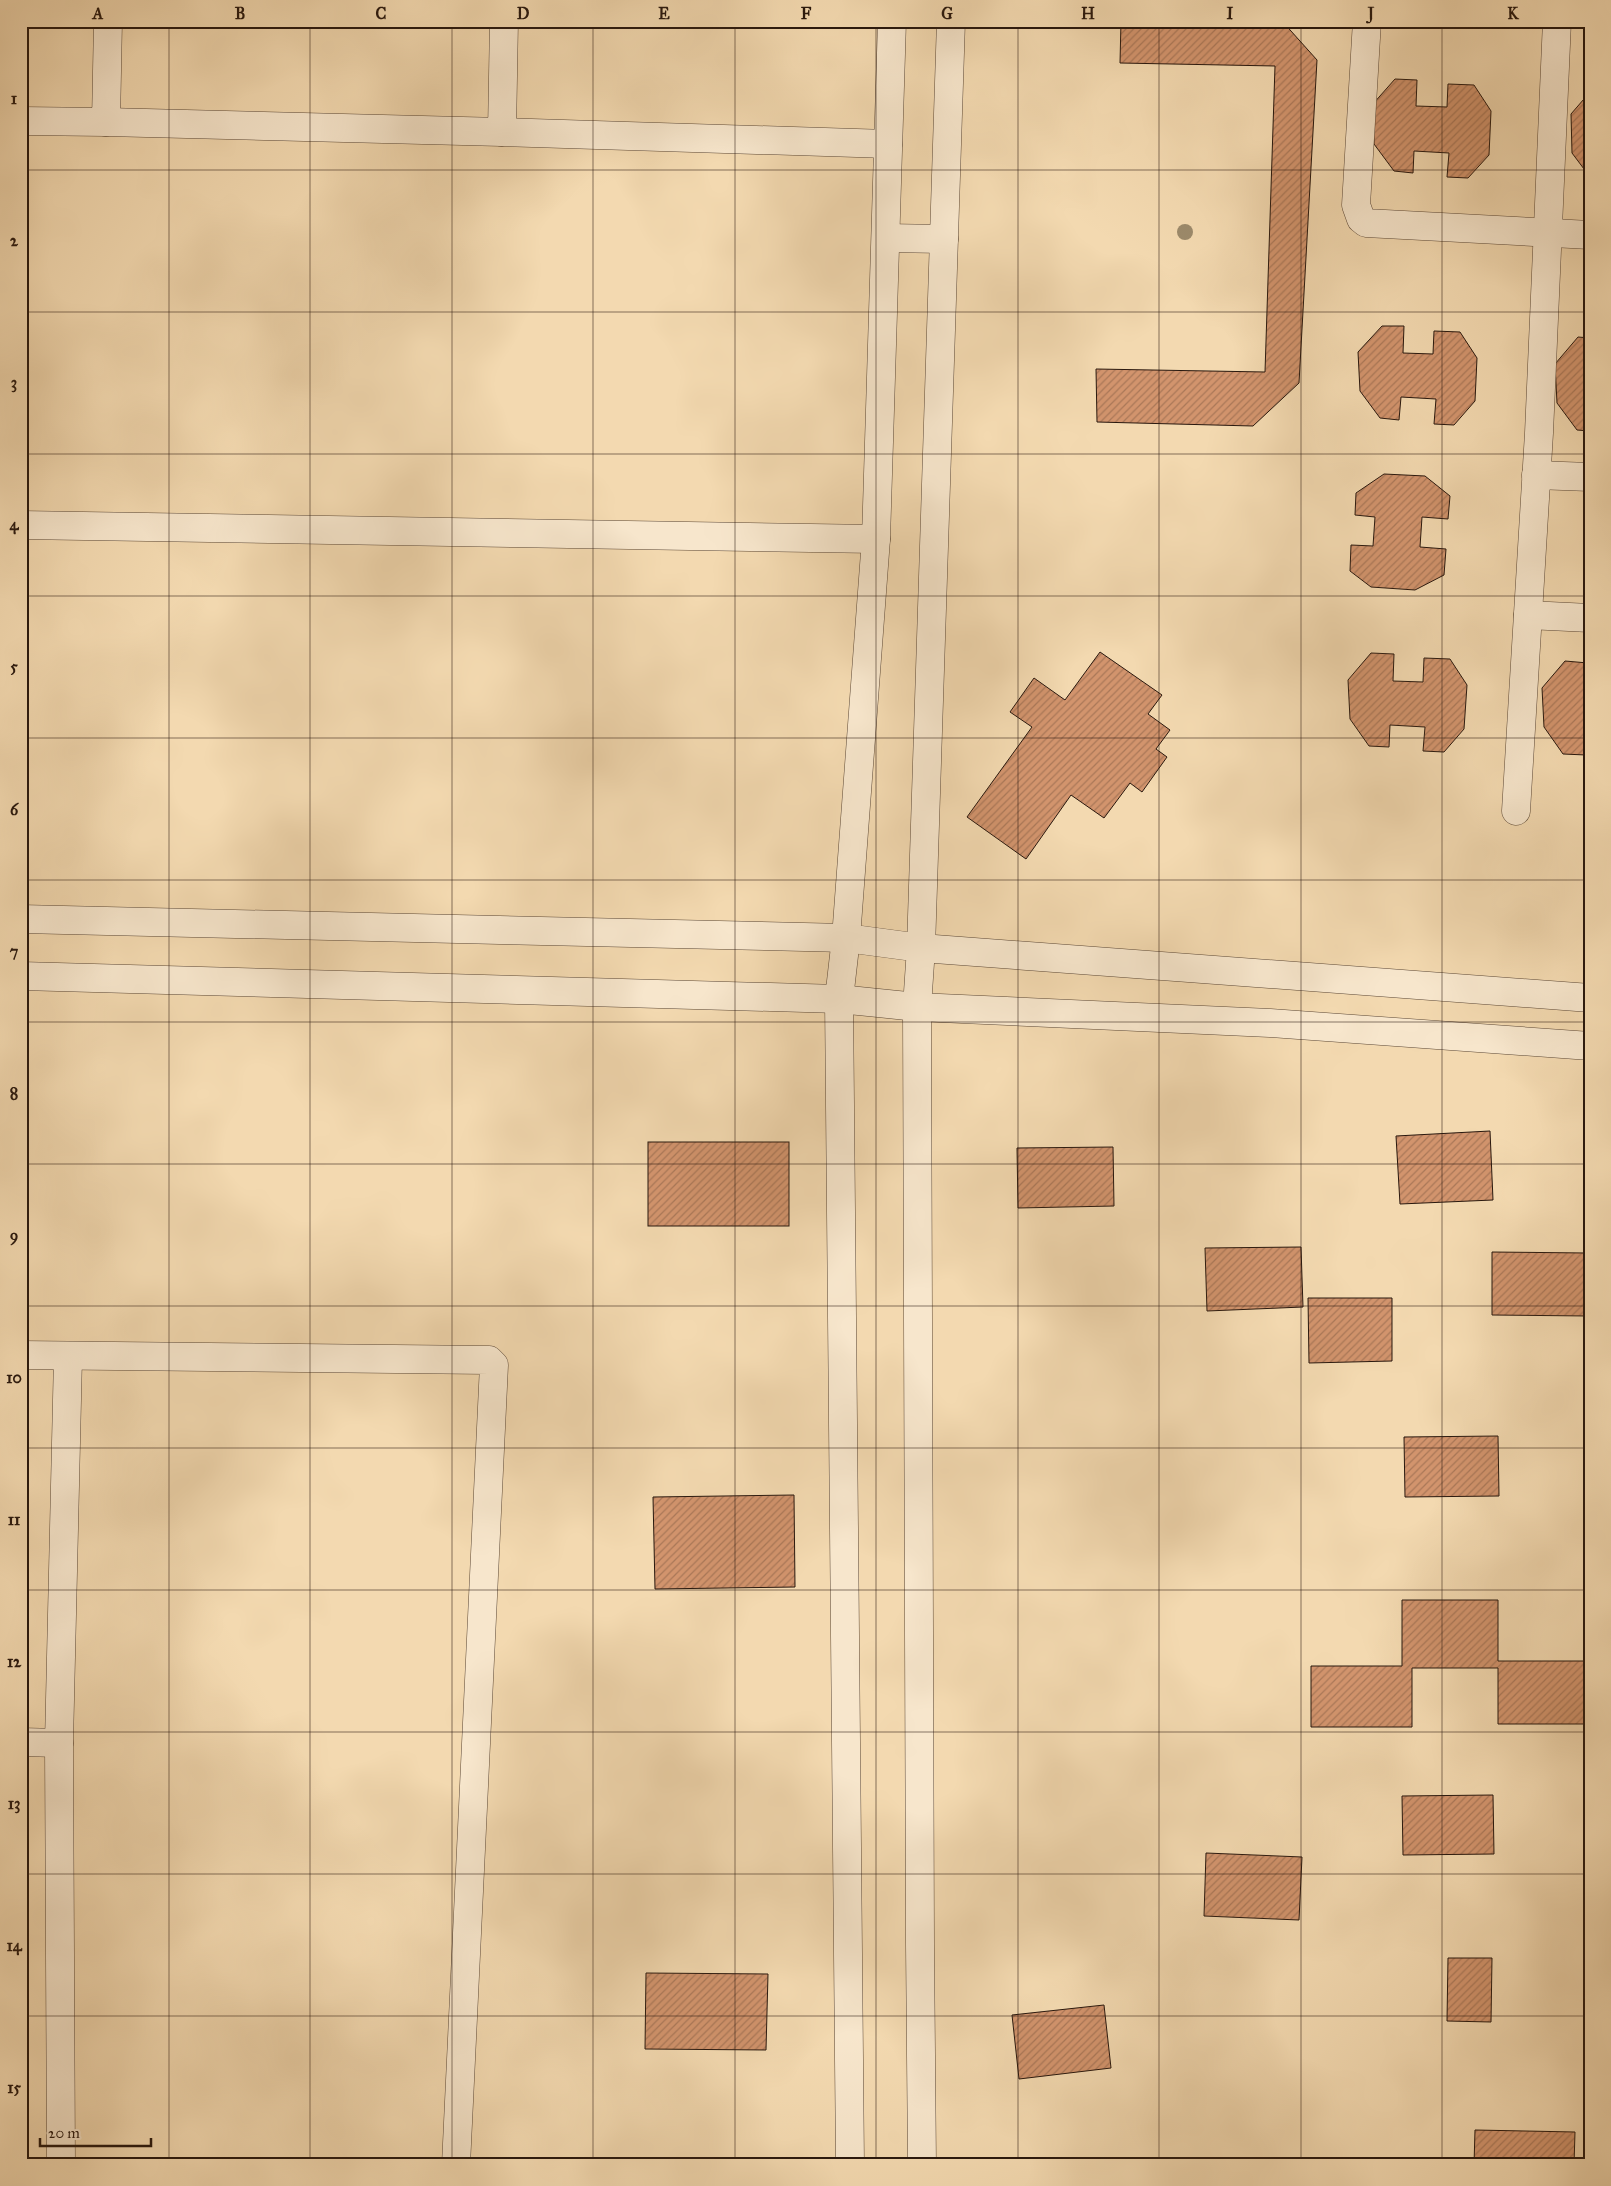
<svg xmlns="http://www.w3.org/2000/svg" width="1611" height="2186" viewBox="0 0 1611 2186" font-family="'IM FELL Great Primer',serif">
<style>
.building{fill:url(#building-hatch);stroke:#29180e}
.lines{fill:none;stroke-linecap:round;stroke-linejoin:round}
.street-casing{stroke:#5c4836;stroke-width:29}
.street{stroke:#f7e6cc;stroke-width:28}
.tree{fill:#9c8a6b}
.grid{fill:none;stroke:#29180e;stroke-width:1;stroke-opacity:0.55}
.neatline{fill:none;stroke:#29180e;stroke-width:2}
.grid-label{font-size:16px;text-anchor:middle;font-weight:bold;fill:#29180e}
</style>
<defs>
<pattern id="building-hatch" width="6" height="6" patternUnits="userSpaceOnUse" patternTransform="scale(1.25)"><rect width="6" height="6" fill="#d2946d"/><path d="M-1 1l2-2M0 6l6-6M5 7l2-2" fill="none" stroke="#aa7858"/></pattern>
</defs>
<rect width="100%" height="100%" fill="#f3d9b0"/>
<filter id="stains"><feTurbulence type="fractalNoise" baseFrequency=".004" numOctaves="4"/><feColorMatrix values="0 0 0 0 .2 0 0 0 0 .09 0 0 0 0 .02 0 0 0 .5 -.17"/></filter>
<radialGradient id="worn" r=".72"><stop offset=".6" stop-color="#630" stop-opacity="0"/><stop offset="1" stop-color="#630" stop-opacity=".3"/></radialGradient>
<!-- building -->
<g class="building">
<path d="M1121 21H1282L1317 60 1299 383 1253 426 1097 422 1096 369 1265 372 1275 66 1120 63Z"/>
<path d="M1395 79 1417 80 1416 106 1447 107 1448 84 1474 85 1491 111 1489 155 1468 178 1447 177 1449 153 1414 151 1413 173 1394 171 1374 144 1372 105Z"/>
<path d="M1590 92V177L1572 153 1571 114Z"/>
<path d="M1382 326H1404L1403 353 1433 354 1434 331 1460 332 1477 358 1475 401 1454 425 1434 424 1436 399 1401 397 1399 420 1380 418 1360 391 1358 352Z"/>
<path d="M1578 337 1590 338V431L1577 430 1557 403 1555 364Z"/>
<path d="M1384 474 1425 476 1450 496 1448 519 1422 517 1420 547 1446 549 1444 575 1415 590 1371 587 1350 571 1351 545 1373 546 1375 517 1355 515 1356 493Z"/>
<path d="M1100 652 1162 695 1148 714 1170 730 1156 749 1167 757 1142 792 1130 783 1104 818 1071 795 1026 859 967 817 1032 727 1010 712 1034 678 1065 700Z"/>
<path d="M1371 653 1394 654 1393 681 1423 682 1424 658 1450 659 1467 685 1464 729 1444 752 1423 751 1425 727 1390 725 1389 747 1369 746 1350 719 1348 680Z"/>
<path d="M1565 661 1588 663 1587 689H1590V735H1587L1586 755 1563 754 1544 727 1542 688Z"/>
<path d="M1490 1131 1493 1200 1400 1204 1396 1136Z"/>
<rect x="648" y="1142" width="141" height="84"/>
<path d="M1113 1147 1114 1206 1018 1208 1017 1148Z"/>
<path d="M1301 1247 1303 1307 1207 1311 1205 1248Z"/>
<path d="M1492 1252 1587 1253V1316L1492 1315Z"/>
<path d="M1308 1298H1392V1361L1309 1363Z"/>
<path d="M1498 1436 1499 1496 1405 1497 1404 1437Z"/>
<path d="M794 1495 795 1587 655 1589 653 1497Z"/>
<path d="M1402 1600H1498V1661H1590V1724H1498V1668H1412V1727H1311V1666H1402Z"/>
<path d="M1493 1795 1494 1854 1403 1855 1402 1796Z"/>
<path d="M1206 1853 1302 1857 1299 1920 1204 1916Z"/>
<path d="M1448 1958H1492L1491 2022 1447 2021Z"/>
<path d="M646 1973 768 1974 766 2050 645 2049Z"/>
<path d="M1104 2005 1111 2068 1019 2079 1012 2015Z"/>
<path d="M1475 2130 1575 2132 1574 2165H1474Z"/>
</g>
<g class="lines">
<!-- street casing -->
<g class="street-casing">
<g id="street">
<path d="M1367 21 1356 205 1361 219 1366 223 1590 235"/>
<path d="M21 121 106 122 108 21"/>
<path d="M106 122 502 132 504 21"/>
<path d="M502 132 888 144"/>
<path d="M886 238 944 239"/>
<path d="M1536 475 1590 477"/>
<path d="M21 525 876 539"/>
<path d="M1528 615 1590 618"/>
<path d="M1516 811 1539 433 1557 21"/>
<path d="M21 919 846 938 921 948 1590 998"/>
<path d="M21 976 839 999 917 1007 1270 1023 1590 1046"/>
<path d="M21 1355 489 1360 494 1365 456 2165"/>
<path d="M21 1742 59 1743"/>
<path d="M61 2165 59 1743 68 1357"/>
<path d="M850 2165 839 999 846 938 876 539 892 21"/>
<path d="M922 2165 920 1944 917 1007 921 948 951 21"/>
</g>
</g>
<!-- street -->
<use href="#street" class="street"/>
</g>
<!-- trees -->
<circle class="tree" cx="1185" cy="232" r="8"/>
<!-- grid -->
<path class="grid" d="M169 21V2165M310 21V2165M452 21V2165M593 21V2165M735 21V2165M876 21V2165M1018 21V2165M1159 21V2165M1301 21V2165M1442 21V2165M21 170H1590M21 312H1590M21 454H1590M21 596H1590M21 738H1590M21 880H1590M21 1022H1590M21 1164H1590M21 1306H1590M21 1448H1590M21 1590H1590M21 1732H1590M21 1874H1590M21 2016H1590"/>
<!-- margin -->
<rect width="1611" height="2186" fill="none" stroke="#f3d9b0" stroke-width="55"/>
<!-- scale -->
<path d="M40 2138v8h111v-8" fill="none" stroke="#29180e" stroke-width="2.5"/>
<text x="48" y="2138" font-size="15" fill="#29180e" stroke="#f7e6cc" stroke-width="4" paint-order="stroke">20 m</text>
<rect x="28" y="28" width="1556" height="2130" class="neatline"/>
<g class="grid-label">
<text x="98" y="19">A</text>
<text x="240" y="19">B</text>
<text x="381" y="19">C</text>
<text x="523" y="19">D</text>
<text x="664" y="19">E</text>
<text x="806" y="19">F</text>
<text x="947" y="19">G</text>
<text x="1088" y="19">H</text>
<text x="1230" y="19">I</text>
<text x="1371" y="19">J</text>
<text x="1513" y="19">K</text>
<text x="14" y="104">1</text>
<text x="14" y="246">2</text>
<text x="14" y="388">3</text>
<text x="14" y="530">4</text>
<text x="14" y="672">5</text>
<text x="14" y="815">6</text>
<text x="14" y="957">7</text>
<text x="14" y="1099">8</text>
<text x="14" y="1241">9</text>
<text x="14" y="1383">10</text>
<text x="14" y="1525">11</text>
<text x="14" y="1667">12</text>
<text x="14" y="1809">13</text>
<text x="14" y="1951">14</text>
<text x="14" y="2093">15</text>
</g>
<rect width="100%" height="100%" filter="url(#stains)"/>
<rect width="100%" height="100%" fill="url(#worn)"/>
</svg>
